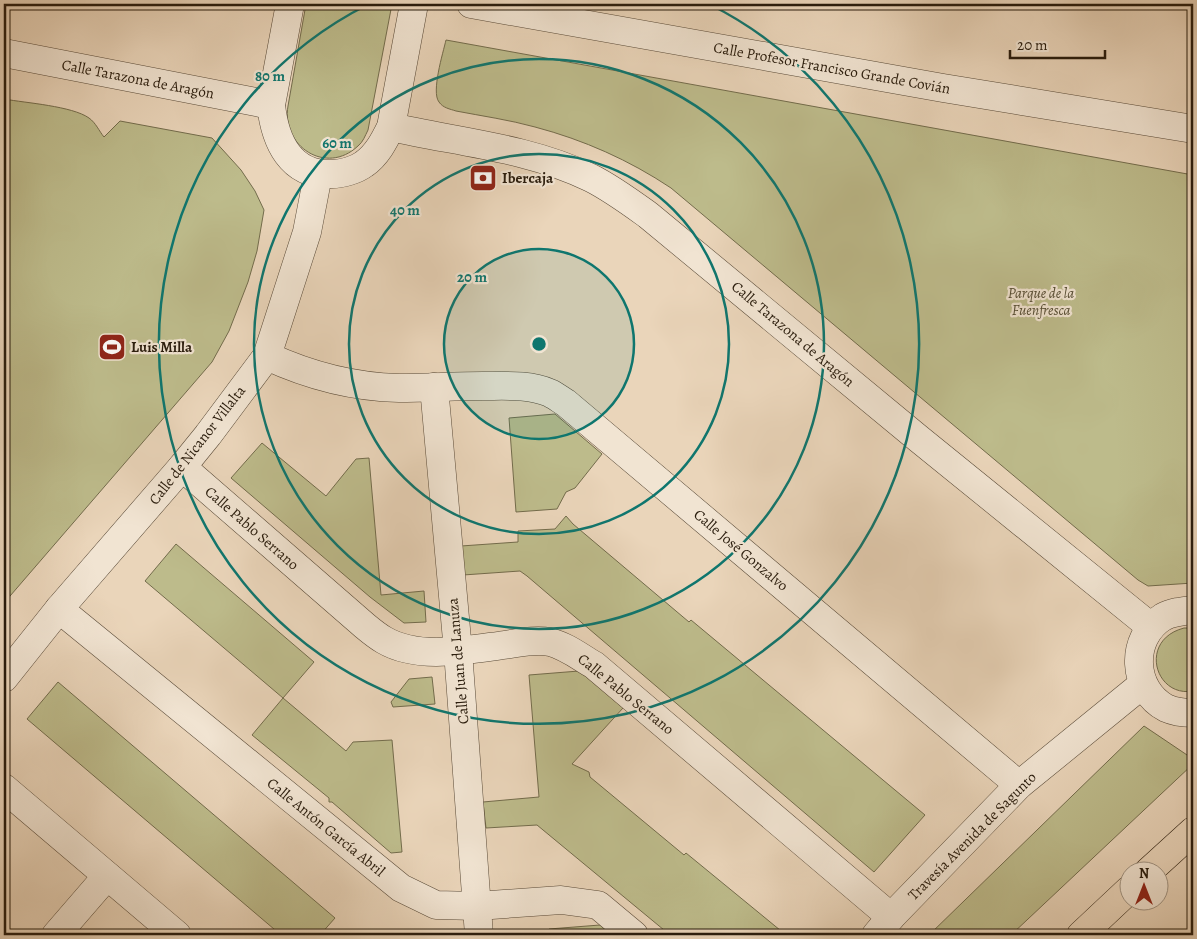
<svg xmlns="http://www.w3.org/2000/svg" width="1197" height="939" viewBox="0 0 1197 939" font-family="Alegreya,serif">
<style>
.green{fill:#bdbb8b;stroke:#736c4c}
.lines{fill:none;stroke-linecap:round;stroke-linejoin:round}
.street-casing{stroke:#594a38;stroke-width:29}
.highway-casing{stroke:#291c0d;stroke-width:29}
.street{stroke:#f1e4d2;stroke-width:28}
.highway{stroke:#ead5ba;stroke-width:28}
.ring{fill:none;stroke:#0f766e;stroke-width:2.5}
.labels{text-anchor:middle;dominant-baseline:central;stroke-width:4.5;stroke-linejoin:round;paint-order:stroke}
.street-label{font-size:15px;fill:#291c0d;stroke:#f1e4d2}
.poi-label{font-size:15px;font-weight:bold;fill:#291c0d;stroke:#f1e4d2;text-anchor:start}
.park-label{font-size:15px;font-style:italic;fill:#554c33;stroke:#f1e4d2}
.centre{fill:#0f766e;stroke:#f1e4d2;stroke-width:2.5}
.ring-label{font-size:15px;text-anchor:middle;font-weight:bold;fill:#0f766e;stroke:#f1e4d2;stroke-width:4.5;stroke-linejoin:round;paint-order:stroke}
</style>
<rect width="100%" height="100%" fill="#ead5ba"/>
<filter id="stains"><feTurbulence type="fractalNoise" baseFrequency=".004" numOctaves="4"/><feColorMatrix values="0 0 0 0 .2 0 0 0 0 .09 0 0 0 0 .02 0 0 0 .5 -.17"/></filter>
<radialGradient id="worn" r=".72"><stop offset=".6" stop-color="#630" stop-opacity="0"/><stop offset="1" stop-color="#630" stop-opacity=".3"/></radialGradient>
<!-- green -->
<g class="green">
<path d="M306 4H392L368 130C365 136 363 142 358 146 326 176 281 146 288 106Z"/>
<path d="M446 40 1193 175V583L1148 586 1138 580 671 188C629 160 584 140 535 127 510 120 482 116 456 111 450 109 443 108 439 102 431 92 443 53 446 40Z"/>
<path d="M4 99C26 103 72 106 89 118 96 123 99 131 104 137L120 121 212 138 241 170 255 191 264 210 257 251 248 282 229 331 212 362 4 603Z"/>
<path d="M555 414 602 454 575 488 566 492 557 509 516 512 509 418Z"/>
<path d="M262 443 326 496 356 459 369 458 381 595 424 591 426 622 404 623 370 597 231 478Z"/>
<path d="M566 516 573 524 689 622 691 620 925 815 874 872 527 576 520 571 463 575 461 546 518 542V531L555 529Z"/>
<path d="M176 544 314 662 283 698 346 751 353 742 392 740 402 852 391 853 332 802H329V798L252 735 283 698 145 581Z"/>
<path d="M1184 628H1193V691C1155 698 1138 640 1184 628Z"/>
<path d="M579 671 623 708 572 764 589 772 590 777 684 855 686 853 786 935H670L537 825 486 828 483 802 539 797 529 675Z"/>
<path d="M432 677 435 704 393 707 391 702 409 679Z"/>
<path d="M58 682 335 918 320 935H281L27 719Z"/>
<path d="M1144 726 1193 759V764L1011 935H929Z"/>
<path d="M600 925 613 935H550L549 929Z"/>
</g>
<g class="lines">
<!-- street casing -->
<g class="street-casing">
<g id="street">
<path d="M290 4 271 105C275 141 290 176 332 174 342 174 356 170 364 164 377 155 384 141 391 127L414 4"/>
<path d="M471 4 943 88 1193 129"/>
<path d="M4 53 271 105"/>
<path d="M391 127C457 142 530 148 591 178 611 188 630 202 648 215L919 439 1151 627"/>
<path d="M267 356C308 375 353 387 399 388 427 388 455 386 483 386 505 386 529 384 550 393 556 396 561 400 566 403L1019 785"/>
<path d="M434 387 458 651 479 935"/>
<path d="M182 467 365 626C371 631 377 636 384 640 418 660 467 650 504 645 519 643 535 639 550 642 566 646 580 657 594 665L891 917"/>
<path d="M59 609 401 888 436 905 477 906 561 900 598 905 634 935"/>
<path d="M1193 610C1183 611 1172 612 1163 617 1129 638 1132 690 1166 708 1175 712 1184 713 1193 713"/>
<path d="M4 678 59 609 182 467 208 435 267 356 307 232 318 175"/>
<path d="M4 788 177 935"/>
<path d="M56 935 107 876"/>
<path d="M876 935 891 917 1019 785 1143 684"/>
</g>
</g>
<!-- highway casing -->
<g class="highway-casing">
<g id="highway">
<path d="M1148 872 1193 831"/>
<path d="M1081 935 1130 889"/>
</g>
</g>
<!-- street -->
<use href="#street" class="street"/>
<!-- highway -->
<use href="#highway" class="highway"/>
</g>
<!-- distance rings -->
<circle cx="539" cy="344" r="95" fill="#0f766e" fill-opacity=".12"/>
<g class="ring">
<circle cx="539" cy="344" r="95"/>
<circle cx="539" cy="344" r="190"/>
<circle cx="539" cy="344" r="285"/>
<path d="M709 4A380 380 0 1 1 369 4"/>
</g>
<!-- icons -->
<defs>
<g id="bank-square" transform="scale(1.4375)"><rect x="-9" y="-9" width="18" height="18" rx="4" fill="#8f2418" stroke="#f1e4d2"/><path d="M-6-4H6V4H-6ZM0-2.3a2.3 2.3 0 1 0 0 4.6a2.3 2.3 0 1 0 0-4.6Z" fill="#fff"/></g>
<g id="stadium-square" transform="scale(1.4375)"><rect x="-9" y="-9" width="18" height="18" rx="4" fill="#8f2418" stroke="#f1e4d2"/><path d="M0-5a6.5 5 0 1 0 0 10a6.5 5 0 1 0 0-10ZM-3.5-1.8h7v3.6h-7Z" fill="#fff"/></g>
</defs>
<g fill-rule="evenodd">
<use href="#bank-square" x="483" y="178"/>
<use href="#stadium-square" x="112" y="347"/>
</g>
<g class="labels">
<!-- street labels -->
<g class="street-label">
<text transform="translate(832 68) rotate(10)">Calle Profesor Francisco Grande Covián</text>
<text transform="translate(138 79) rotate(11)">Calle Tarazona de Aragón</text>
<text transform="translate(793 334) rotate(40)">Calle Tarazona de Aragón</text>
<text transform="translate(197 445) rotate(-52)">Calle de Nicanor Villalta</text>
<text transform="translate(252 528) rotate(41)">Calle Pablo Serrano</text>
<text transform="translate(741 550) rotate(40)">Calle José Gonzalvo</text>
<text transform="translate(458 661) rotate(-95)">Calle Juan de Lanuza</text>
<text transform="translate(626 694) rotate(39)">Calle Pablo Serrano</text>
<text transform="translate(326 827) rotate(39)">Calle Antón García Abril</text>
<text transform="translate(972 836) rotate(-45)">Travesía Avenida de Sagunto</text>
</g>
<!-- poi labels -->
<g class="poi-label">
<text x="502" y="178">Ibercaja</text>
<text x="131" y="347">Luis Milla</text>
</g>
<!-- park labels -->
<g class="park-label">
<text x="1041" y="293">Parque de la<tspan x="1041" dy="17">Fuenfresca</tspan></text>
</g>
</g>
<circle cx="539" cy="344" r="8" class="centre"/>
<g class="ring-label">
<text x="270" y="81">80 m</text>
<text x="337" y="148">60 m</text>
<text x="405" y="215">40 m</text>
<text x="472" y="282">20 m</text>
</g>
<!-- margin -->
<rect width="1197" height="939" fill="none" stroke="#ead5ba" stroke-width="20"/>
<rect x="5" y="5" width="1187" height="929" fill="none" stroke="#291c0d" stroke-width="2.5"/>
<rect x="10" y="10" width="1177" height="919" fill="none" stroke="#291c0d"/>
<!-- north arrow -->
<g transform="translate(1144 886)"><circle r="24" fill="#f1e4d2" stroke="#a19483"/>
<path d="M0-4L9 19L0 12L-9 19Z" fill="#8f2418"/>
<text y="-8" font-size="14" font-weight="bold" text-anchor="middle" fill="#291c0d">N</text>
</g>
<!-- scale -->
<path d="M1010 50v8h95v-8" fill="none" stroke="#291c0d" stroke-width="2.5"/>
<text x="1017" y="50" font-size="15" fill="#291c0d" stroke="#f1e4d2" stroke-width="4" paint-order="stroke">20 m</text>
<rect width="100%" height="100%" filter="url(#stains)"/>
<rect width="100%" height="100%" fill="url(#worn)"/>
</svg>
